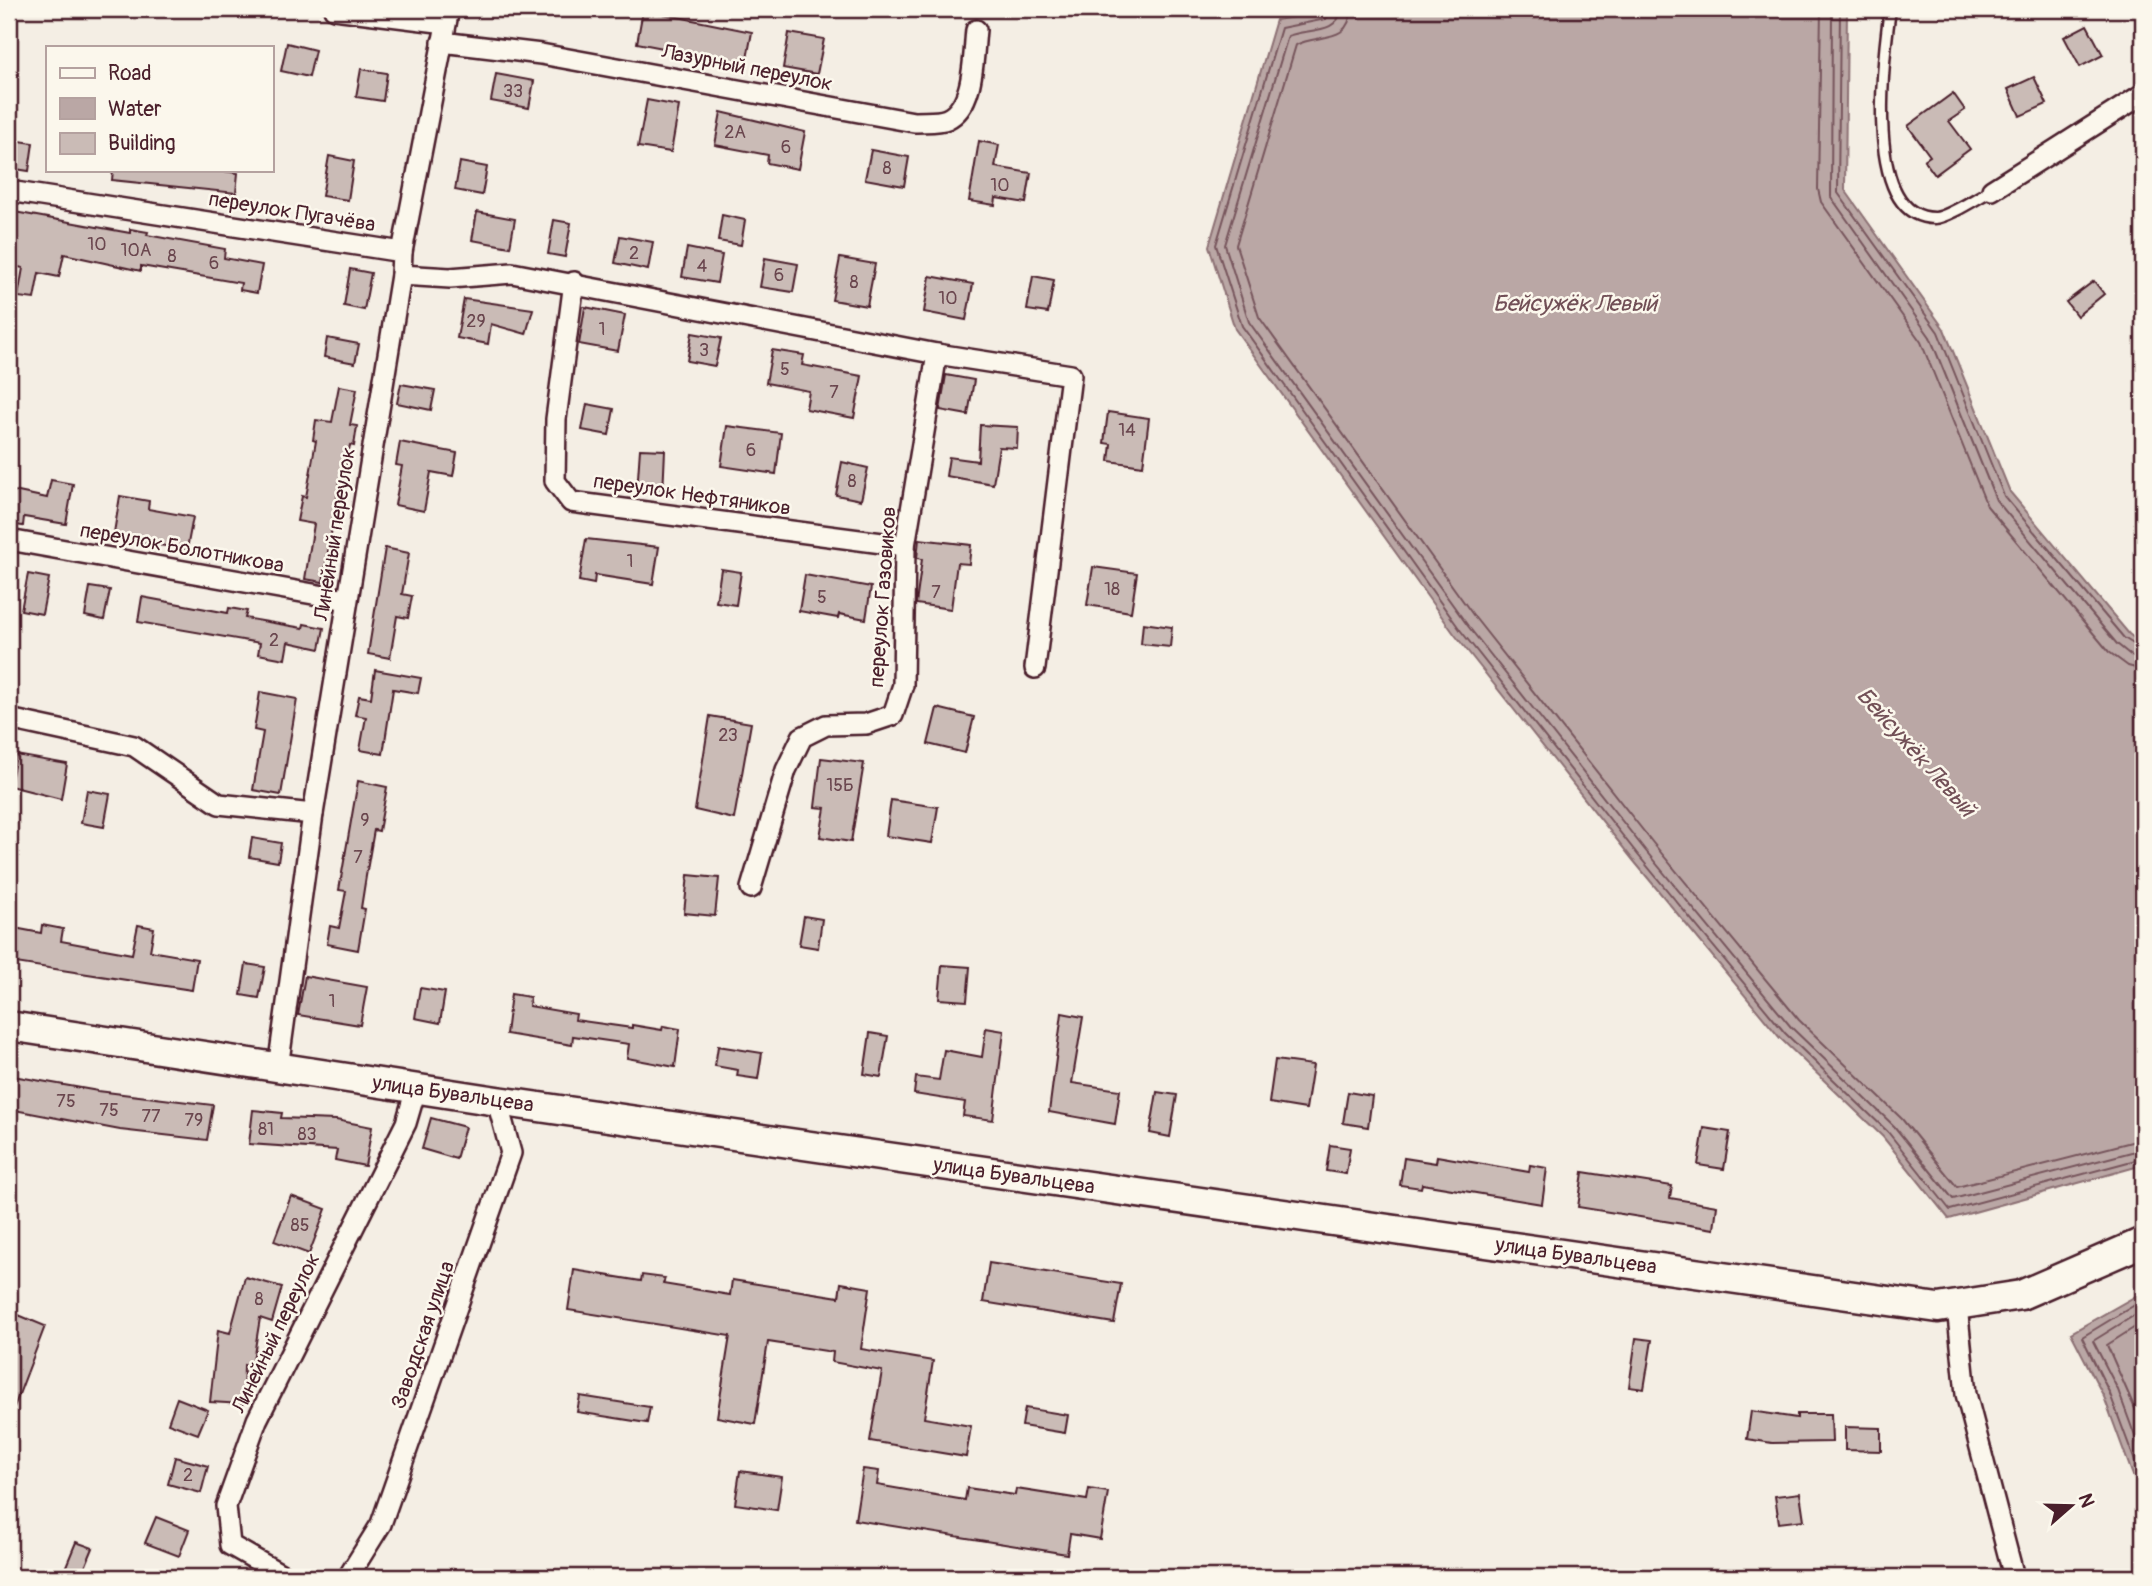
<svg xmlns="http://www.w3.org/2000/svg" width="2152" height="1586" viewBox="0 0 2152 1586" font-family="Pangolin,sans-serif">
<style>
.water{fill:#baa7a5;stroke:#8d7174;stroke-width:2}
.lines{fill:none;stroke-linecap:round;stroke-linejoin:round}
.shore{stroke:#77555c;stroke-width:2}
.building{fill:#cabbb6;stroke:#4a1f2b;stroke-width:2}
.lane-casing{stroke:#4a1f2b;stroke-width:15}
.street-casing{stroke:#4a1f2b;stroke-width:24}
.secondary-casing{stroke:#4a1f2b;stroke-width:33}
.lane{stroke:#fbf7ec;stroke-width:10}
.street{stroke:#fbf7ec;stroke-width:19}
.secondary{stroke:#fbf7ec;stroke-width:28}
.labels{text-anchor:middle;dominant-baseline:central;stroke-width:5;stroke-linejoin:round;paint-order:stroke}
.number-label{font-size:18px;fill:#6a464e}
.street-label{font-size:21px;fill:#4a1f2b;stroke:#fbf7ec}
.water-label{font-size:23px;font-style:italic;fill:#714f56;stroke:#fbf7ec}
</style>
<rect width="100%" height="100%" fill="#f4eee4"/>
<filter id="ink" filterUnits="userSpaceOnUse"><feTurbulence type="fractalNoise" baseFrequency=".0143" numOctaves="2"/><feDisplacementMap in="SourceGraphic" scale="14" xChannelSelector="R" yChannelSelector="G"/><feConvolveMatrix kernelMatrix="1 2 1 2 8 2 1 2 1" color-interpolation-filters="sRGB"/></filter>
<g filter="url(#ink)">
<!-- water -->
<g class="water">
<path d="M1345 9H1847L1845 190 1944 329 2010 492 2129 634 2143 645V1165L1949 1219 1883 1137 1780 1038 1633 860 1455 635 1235 329 1209 246 1276 20Z"/>
<path d="M2143 1292V1503L2104 1397 2071 1333Z"/>
</g>
<g class="lines">
<!-- shore -->
<g class="shore">
<path d="M1332 9 1326 19 1281 28 1216 245 1242 326 1461 631 1638 855 1785 1033 1888 1132 1950 1210 2143 1158"/>
<path d="M1341 9C1339 35 1306 28 1288 36L1225 245 1249 322 1468 626 1645 850 1791 1027 1894 1126 1953 1199 2143 1149"/>
<path d="M1351 9C1350 45 1317 33 1296 45L1236 245 1259 317 1476 619 1653 843 1799 1020 1902 1119 1957 1187 2143 1139"/>
<path d="M1821 9 1818 189 1821 202 1921 342 1987 506 2109 652 2128 666 2143 670"/>
<path d="M1832 9 1831 197 1930 337 1996 500 2117 644 2133 657 2143 659"/>
<path d="M1840 9 1838 193 1938 332 2004 496 2124 638 2143 650"/>
<path d="M2143 1300 2082 1337 2110 1394 2143 1483"/>
<path d="M2143 1310 2093 1341 2118 1390 2143 1458"/>
<path d="M2143 1322 2107 1345 2143 1427"/>
</g>
</g>
<!-- building -->
<g class="building">
<path d="M643 10 752 32 746 64 637 43Z"/>
<path d="M2087 25 2103 55 2080 67 2064 37Z"/>
<path d="M789 33 824 39 817 74 783 68Z"/>
<path d="M287 43 315 50 309 77 281 71Z"/>
<path d="M361 69 387 73 383 101 356 97Z"/>
<path d="M496 74 534 81 529 108 491 101Z"/>
<path d="M2034 77 2047 104 2020 116 2008 89Z"/>
<path d="M1953 93 1965 110 1949 121 1970 149 1935 175 1924 160 1930 156 1908 126Z"/>
<path d="M647 100 679 106 671 152 638 147Z"/>
<path d="M721 112 805 132 798 169 767 163 768 155 715 145Z"/>
<path d="M13 140 33 143 29 171 9 168Z"/>
<path d="M979 141 999 145 995 167 1031 173 1026 203 996 198 995 205 969 201Z"/>
<path d="M871 150 909 157 904 186 865 179Z"/>
<path d="M329 156 354 161 348 200 322 196Z"/>
<path d="M460 162 487 167 482 195 455 190Z"/>
<path d="M113 170H215L238 173 236 193 112 180Z"/>
<path d="M9 211 130 233V229L148 232 147 235 225 249 224 258 262 265 257 293 240 290 241 283 141 266V271L64 254 59 277 39 273 34 299 18 297 23 268 9 265 11 239H9Z"/>
<path d="M477 212 515 219 510 247 472 240Z"/>
<path d="M722 215 745 220 741 245 718 241Z"/>
<path d="M554 220 571 223 565 257 548 254Z"/>
<path d="M620 236 653 242 648 270 615 263Z"/>
<path d="M687 248 722 255 717 283 682 277Z"/>
<path d="M765 258 798 264 793 292 760 287Z"/>
<path d="M840 258 875 264 867 306 832 300Z"/>
<path d="M350 269 371 273 364 310 344 306Z"/>
<path d="M930 276 973 284 966 320 924 312Z"/>
<path d="M1033 276 1054 280 1048 313 1027 310Z"/>
<path d="M2094 281 2104 294 2077 316 2066 302Z"/>
<path d="M464 299 533 309 526 334 491 324 488 344 457 338Z"/>
<path d="M585 307 625 315 618 351 579 344Z"/>
<path d="M692 333 721 338 715 366 687 361Z"/>
<path d="M327 338 359 344 355 363 324 357Z"/>
<path d="M772 350 804 355 802 365 862 376 854 418 806 409 809 391 766 383Z"/>
<path d="M946 375 974 380 968 415 940 410Z"/>
<path d="M401 384 435 390 431 410 397 403Z"/>
<path d="M339 386 357 389 350 425 357 426 354 446 350 445 343 479H340L323 582 305 579 314 524 297 521 302 496 306 497 316 441 313 440 316 420 332 422Z"/>
<path d="M587 404 614 409 609 435 582 430Z"/>
<path d="M1108 412 1149 418 1143 466 1109 461 1111 444 1104 443Z"/>
<path d="M980 425 1018 427 1017 448 999 447 993 484 946 476 949 457 978 461Z"/>
<path d="M727 426 781 433 776 474 721 466Z"/>
<path d="M400 442 457 453 453 476 431 472 424 511 395 505 402 466 396 465Z"/>
<path d="M640 449 665 450 663 494 637 492Z"/>
<path d="M842 462 868 468 861 500 836 495Z"/>
<path d="M51 480 73 484 66 524 24 517 23 526 9 524V490L47 498Z"/>
<path d="M120 496 149 501 148 509 193 517 187 549 113 539Z"/>
<path d="M586 539 659 547 653 584 595 575 594 584 579 581Z"/>
<path d="M919 539 971 545 969 564 957 563 951 609 916 604 922 559 917 558Z"/>
<path d="M385 548 409 553 402 594 412 596 408 618 397 616 390 658 368 654Z"/>
<path d="M1093 567 1137 573 1131 612 1087 605Z"/>
<path d="M721 569 741 572 736 605 716 602Z"/>
<path d="M28 574 49 578 42 614 21 610Z"/>
<path d="M805 575 871 587 866 619 839 614 838 618 799 611Z"/>
<path d="M90 587 110 590 104 620 85 616Z"/>
<path d="M142 597 228 613 229 608 247 611 245 618 303 628 304 624 324 628 320 649 288 642 285 659 258 654 260 643 138 622Z"/>
<path d="M1143 623 1172 627 1170 647 1141 644Z"/>
<path d="M375 670 421 678 418 693 393 689 383 754 360 750 366 717 355 715 359 696 371 698Z"/>
<path d="M260 692 297 699 281 795 253 790 263 732 254 730Z"/>
<path d="M937 708 974 717 965 753 928 744Z"/>
<path d="M710 716 751 723 734 819 695 810Z"/>
<path d="M16 755 67 764 61 799 10 786Z"/>
<path d="M821 758 864 763 851 842 820 837 825 808 815 807Z"/>
<path d="M358 781 387 787 379 831 374 830 366 876 361 908 365 909 358 950 327 944 330 926 339 928 346 891 339 890Z"/>
<path d="M87 790 110 794 104 827 81 823Z"/>
<path d="M891 800 938 807 932 843 886 836Z"/>
<path d="M252 838 281 843 278 862 249 857Z"/>
<path d="M688 875 719 878 715 916 684 913Z"/>
<path d="M804 916 822 919 818 948 799 945Z"/>
<path d="M42 925 63 929 61 941 132 954 138 925 154 928 150 951 197 959 192 990 9 962V927L41 933Z"/>
<path d="M246 964 265 967 259 998 241 995Z"/>
<path d="M942 965 970 967 967 1001 939 999Z"/>
<path d="M305 976 367 987 360 1025 298 1015Z"/>
<path d="M420 988 445 992 440 1023 415 1018Z"/>
<path d="M511 994 530 997 529 1006 576 1014 575 1020 632 1028V1025L662 1030 663 1026 680 1029 675 1067 627 1058 629 1044 573 1036 572 1045 506 1034Z"/>
<path d="M1062 1013 1083 1017 1072 1083 1120 1090 1115 1124 1049 1112Z"/>
<path d="M986 1028 1004 1031 993 1120 963 1116 965 1102 914 1094 916 1077 939 1080 944 1050 982 1057Z"/>
<path d="M870 1033 888 1036 881 1077 864 1074Z"/>
<path d="M718 1046 762 1053 758 1079 737 1076 738 1070 715 1066Z"/>
<path d="M1275 1060 1313 1065 1306 1109 1269 1103Z"/>
<path d="M13 1076 98 1091 213 1105 207 1140 120 1130 9 1109Z"/>
<path d="M1157 1092 1177 1095 1170 1137 1150 1133Z"/>
<path d="M1348 1092 1372 1096 1368 1127 1343 1123Z"/>
<path d="M253 1110 282 1113 281 1118 336 1120 372 1127 365 1166 335 1160 337 1150 249 1144Z"/>
<path d="M431 1118 465 1127 456 1159 422 1149Z"/>
<path d="M1704 1128 1730 1132 1724 1169 1698 1165Z"/>
<path d="M1330 1145 1350 1148 1346 1174 1326 1171Z"/>
<path d="M1437 1156 1529 1172 1530 1165 1547 1168 1542 1204 1422 1184 1421 1188 1400 1185 1404 1158 1436 1163Z"/>
<path d="M1583 1172 1672 1186 1670 1198 1717 1206 1714 1229 1578 1207Z"/>
<path d="M291 1196 326 1209 309 1254 274 1241Z"/>
<path d="M989 1263 1121 1284 1114 1323 983 1302Z"/>
<path d="M574 1270 641 1281 642 1275 665 1278 663 1284 730 1295 732 1280 839 1297 841 1283 870 1288 861 1349 933 1361 924 1418 971 1426 966 1457 870 1441 882 1371 832 1362 833 1352 768 1342 755 1424 717 1417 730 1336 568 1310Z"/>
<path d="M245 1277 282 1287 272 1322 260 1318 252 1367 244 1365 243 1404 210 1402 218 1330 230 1333Z"/>
<path d="M16 1314 45 1326 10 1418 9 1334Z"/>
<path d="M1636 1338 1652 1340 1644 1389 1629 1387Z"/>
<path d="M580 1396 650 1407 647 1423 577 1412Z"/>
<path d="M177 1398 208 1410 198 1434 168 1423Z"/>
<path d="M1025 1408 1068 1415 1065 1433 1022 1426Z"/>
<path d="M1751 1411 1797 1418V1414H1831L1832 1442 1772 1443 1747 1439Z"/>
<path d="M1845 1427 1881 1428V1451L1845 1450Z"/>
<path d="M175 1457 208 1466 201 1493 168 1484Z"/>
<path d="M863 1469 879 1471 877 1485 965 1500 967 1488 1015 1495 1016 1489 1087 1500 1089 1489 1108 1492 1100 1539 1070 1534 1067 1554 855 1520Z"/>
<path d="M740 1471 782 1477 777 1510 735 1504Z"/>
<path d="M1800 1493 1804 1520 1779 1523 1775 1496Z"/>
<path d="M156 1517 189 1530 179 1556 145 1543Z"/>
<path d="M76 1542 93 1548 81 1577 64 1571Z"/>
</g>
<g class="lines">
<!-- lane casing -->
<g class="lane-casing">
<path id="lane" d="M1890 9C1884 53 1861 219 1935 218 1947 218 1980 196 1992 190"/>
</g>
<!-- street casing -->
<g class="street-casing">
<g id="street">
<path d="M334 9 446 23"/>
<path d="M442 42 541 54 914 122C924 121 938 123 947 119 975 106 973 56 976 30"/>
<path d="M1992 190 2143 94"/>
<path d="M9 191 402 252"/>
<path d="M401 275 450 278 512 273 937 354 1071 375 1035 668"/>
<path d="M574 282 556 419 555 481 571 502 905 546"/>
<path d="M9 540 347 600"/>
<path d="M9 719 134 746 219 804 313 814"/>
<path d="M751 888 786 770 802 737 826 725 866 724 893 715 903 685 905 546 937 354"/>
<path d="M278 1068 313 814 401 275 402 252 449 9"/>
<path d="M1957 1306 1966 1394 2014 1577"/>
<path d="M286 1577 230 1545 226 1506 257 1420 406 1123 416 1089"/>
<path d="M348 1577 381 1524 511 1153 497 1101"/>
</g>
</g>
<!-- secondary casing -->
<g class="secondary-casing">
<path id="secondary" d="M9 1026 497 1101 1938 1308 2021 1295 2143 1242"/>
</g>
<!-- lane -->
<use href="#lane" class="lane"/>
<!-- street -->
<use href="#street" class="street"/>
<!-- secondary -->
<use href="#secondary" class="secondary"/>
</g>
</g>
<g class="labels">
<!-- number labels -->
<g class="number-label">
<text x="513" y="91">33</text>
<text x="735" y="132">2А</text>
<text x="786" y="147">6</text>
<text x="887" y="168">8</text>
<text x="1000" y="185">10</text>
<text x="97" y="244">10</text>
<text x="136" y="250">10А</text>
<text x="634" y="253">2</text>
<text x="172" y="256">8</text>
<text x="214" y="263">6</text>
<text x="702" y="266">4</text>
<text x="779" y="275">6</text>
<text x="854" y="282">8</text>
<text x="948" y="298">10</text>
<text x="476" y="321">29</text>
<text x="602" y="329">1</text>
<text x="704" y="350">3</text>
<text x="785" y="369">5</text>
<text x="834" y="392">7</text>
<text x="1127" y="430">14</text>
<text x="751" y="450">6</text>
<text x="852" y="481">8</text>
<text x="630" y="561">1</text>
<text x="1112" y="589">18</text>
<text x="936" y="592">7</text>
<text x="822" y="597">5</text>
<text x="274" y="640">2</text>
<text x="728" y="735">23</text>
<text x="840" y="785">15Б</text>
<text x="365" y="820">9</text>
<text x="358" y="857">7</text>
<text x="332" y="1001">1</text>
<text x="66" y="1101">75</text>
<text x="109" y="1110">75</text>
<text x="151" y="1116">77</text>
<text x="194" y="1120">79</text>
<text x="266" y="1129">81</text>
<text x="307" y="1134">83</text>
<text x="300" y="1225">85</text>
<text x="259" y="1299">8</text>
<text x="188" y="1475">2</text>
</g>
<!-- street labels -->
<g class="street-label">
<text transform="translate(747 68) rotate(11)">Лазурный переулок</text>
<text transform="translate(292 212) rotate(9)">переулок Пугачёва</text>
<text transform="translate(692 495) rotate(8)">переулок Нефтяников</text>
<text transform="translate(335 534) rotate(-81)">Линейный переулок</text>
<text transform="translate(182 548) rotate(10)">переулок Болотникова</text>
<text transform="translate(883 597) rotate(-86)">переулок Газовиков</text>
<text transform="translate(453 1094) rotate(8)">улица Бувальцева</text>
<text transform="translate(1014 1176) rotate(8)">улица Бувальцева</text>
<text transform="translate(1576 1256) rotate(8)">улица Бувальцева</text>
<text transform="translate(276 1333) rotate(-64)">Линейный переулок</text>
<text transform="translate(423 1335) rotate(-71)">Заводская улица</text>
</g>
<!-- water labels -->
<g class="water-label">
<text x="1575" y="303">Бейсужёк Левый</text>
<text transform="translate(1916 752) rotate(48)">Бейсужёк Левый</text>
</g>
</g>
<!-- margin -->
<rect width="2152" height="1586" fill="none" stroke="#fbf7ec" stroke-width="35"/>
<rect x="18" y="18" width="2117" height="1551" fill="none" stroke="#4a1f2b" stroke-width="2.5" filter="url(#ink)"/>
<!-- legend -->
<rect x="46" y="46" width="228" height="126" fill="#fbf7ec" stroke="#b4a19f" stroke-width="2"/>
<rect x="60" y="68" width="35" height="10" fill="#fbf7ec" stroke="#b4a19f" stroke-width="2"/>
<text x="108" y="80" font-size="21" fill="#4a1f2b">Road</text>
<rect x="60" y="98" width="35" height="21" fill="#baa7a5" stroke="#b4a19f" stroke-width="2"/>
<text x="108" y="116" font-size="21" fill="#4a1f2b">Water</text>
<rect x="60" y="133" width="35" height="21" fill="#cabbb6" stroke="#b4a19f" stroke-width="2"/>
<text x="108" y="150" font-size="21" fill="#4a1f2b">Building</text>
<!-- north arrow -->
<g transform="translate(2071 1506) rotate(70)" stroke="#fbf7ec" stroke-width="5" paint-order="stroke">
<path d="M0-5L12 26L0 18L-12 26Z" fill="#4a1f2b"/>
<text y="-10" font-size="19" font-weight="bold" text-anchor="middle" fill="#4a1f2b">N</text>
</g>
</svg>
